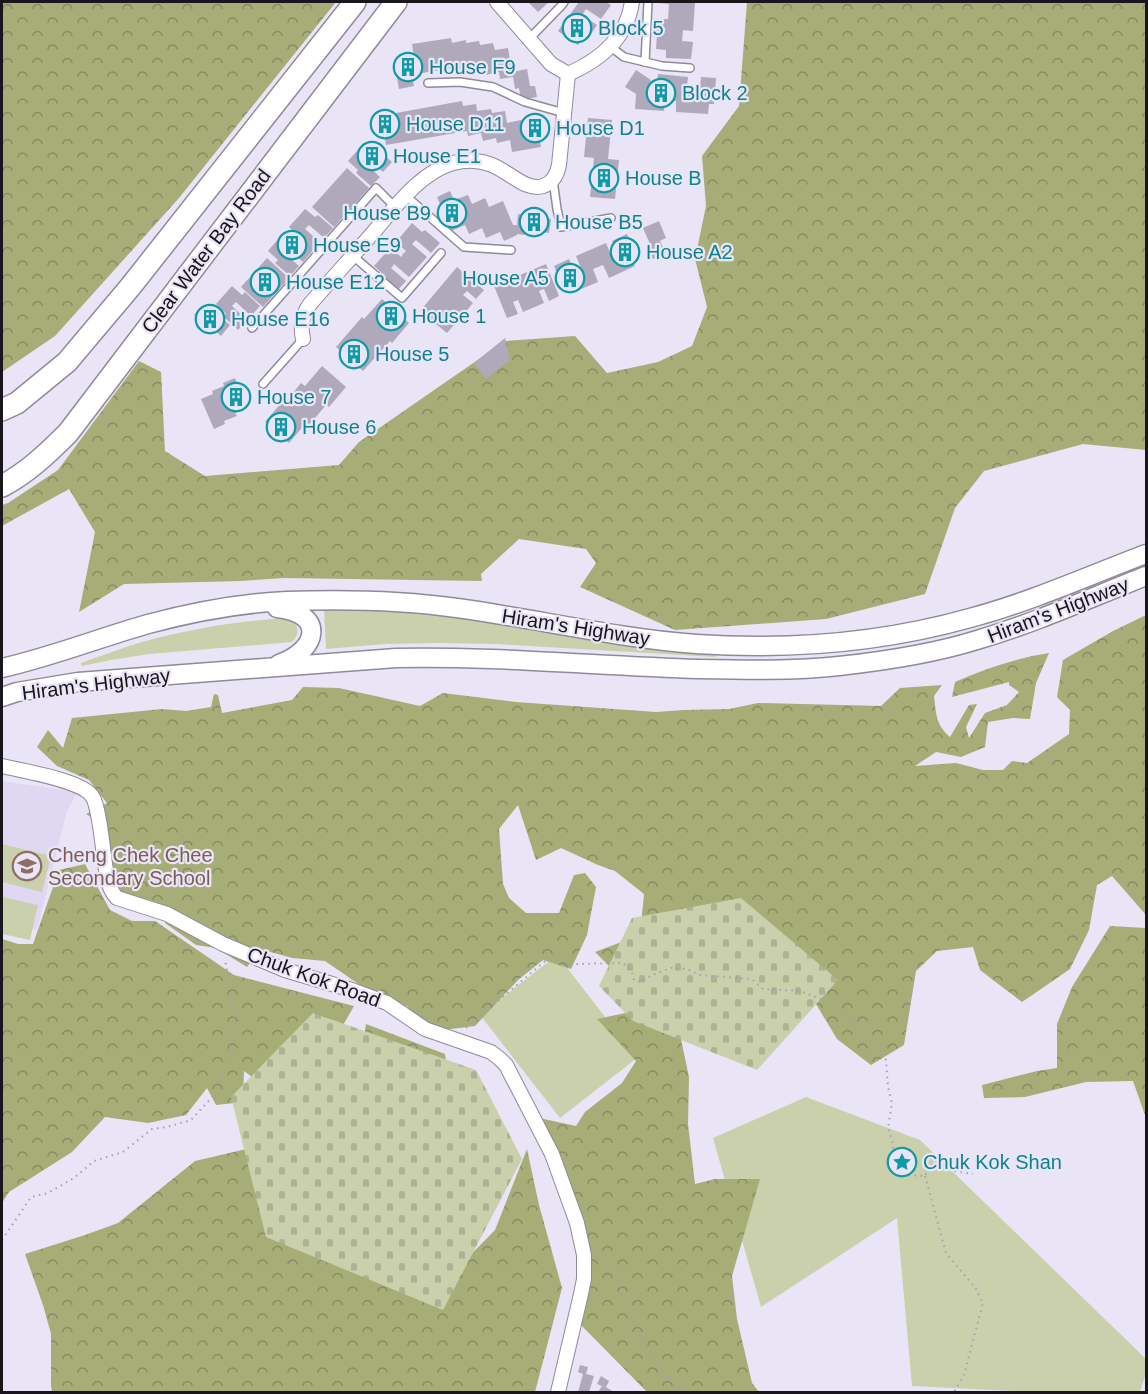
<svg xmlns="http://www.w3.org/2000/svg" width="1148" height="1394" viewBox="0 0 1148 1394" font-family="Helvetica,sans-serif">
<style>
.built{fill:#e0d8f2}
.grass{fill:#cad0ab}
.forest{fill:url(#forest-crowns)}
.cemetery{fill:url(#cemetery-stones)}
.building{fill:#afa9bb}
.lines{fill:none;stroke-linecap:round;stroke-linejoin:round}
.service-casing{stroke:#8f899b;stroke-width:10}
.minor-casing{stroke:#8f899b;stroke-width:16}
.secondary-casing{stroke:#8f899b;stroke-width:21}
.primary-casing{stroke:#8f899b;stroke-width:24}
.path{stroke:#a5a0af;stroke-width:2;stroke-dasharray:1.5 4.5;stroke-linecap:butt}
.service{stroke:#fff;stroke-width:7}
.minor{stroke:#fff;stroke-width:14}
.secondary{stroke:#fff;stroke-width:18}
.primary{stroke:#fff;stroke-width:21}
.labels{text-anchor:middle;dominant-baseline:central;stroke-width:4.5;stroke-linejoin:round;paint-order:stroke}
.culture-label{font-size:20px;fill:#0d838f;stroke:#eae4f7;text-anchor:start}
.street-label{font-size:20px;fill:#18151c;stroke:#eae4f7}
.education-label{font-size:20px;fill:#785e54;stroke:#eae4f7;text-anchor:start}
</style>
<defs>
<pattern id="forest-crowns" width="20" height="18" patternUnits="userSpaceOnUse" patternTransform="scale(1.5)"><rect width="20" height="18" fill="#a6ad77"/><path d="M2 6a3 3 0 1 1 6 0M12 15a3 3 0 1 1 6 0" fill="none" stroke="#868c61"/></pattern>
<pattern id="cemetery-stones" width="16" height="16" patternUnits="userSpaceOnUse" patternTransform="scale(1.5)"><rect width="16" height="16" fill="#cad0ab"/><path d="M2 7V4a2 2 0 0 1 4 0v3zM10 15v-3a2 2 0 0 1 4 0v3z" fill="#adb293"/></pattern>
</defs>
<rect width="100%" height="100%" fill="#eae4f7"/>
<!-- built -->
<path class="built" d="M2 781 77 792 67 811 37 930 2 921Z"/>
<!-- grass -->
<g class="grass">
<path d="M324 608 366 609 457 615 576 637 654 648 716 653V657L497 644 437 643 386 644 326 649Z"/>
<path d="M287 618C299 623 301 633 292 642L149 654 111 660 82 666 81 663C101 656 122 648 142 642 190 629 238 621 287 618Z"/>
<path d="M2 844 51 856 42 892 2 882Z"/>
<path d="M2 897 38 905 30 940 2 934Z"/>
<path d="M557 955 637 1058 560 1118 480 1015Z"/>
<path d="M806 1097 920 1140 1146 1359V1373L1140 1392H1035L912 1386 897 1218 761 1307 713 1138Z"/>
</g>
<!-- forest -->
<g class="forest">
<path d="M2 2H336L179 198 55 336 2 372Z"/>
<path d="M747 2H1146V450L1083 444 984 471 955 508 925 594 826 619 675 630 580 587 596 563 586 549 519 539 481 574 482 581 284 578 240 581 124 584 79 612 95 532 69 489 2 526V505L8 503 58 470 139 361 161 372 165 451 205 476 339 465 359 442 505 341 575 336 607 373 658 362 692 346 707 307 695 259 706 206 702 156 739 106Z"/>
<path d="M1146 615V915L1112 876 1097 885 1089 930 1070 969 1022 1002 980 970 973 947 937 951 916 971 904 1045 871 1065 837 1039 810 994 635 992 595 952 640 935 644 894 615 871 598 865 561 848 536 860 518 805 499 829 503 884 509 898 526 913H559L574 875 585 873 596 887 587 935 571 969 543 960 518 980 475 1026 418 1033 408 1007 363 987 325 961 292 958 260 949 247 967 216 948 196 945 165 923V917L102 881 95 844 108 828 86 814 107 803 89 780 57 766 37 747 48 730 63 748 72 718 162 709 186 711 211 707 214 694 218 695 222 713 292 700 303 687 339 688 420 706 443 693 516 702 656 712 684 710 729 709 758 703 881 706 900 688 942 685 934 696C936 714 936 725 950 737L969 705 977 704 966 727 969 738 985 713 1007 705 1019 692 1009 685V682L952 697 955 682C985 669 1016 658 1049 653L1036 683 1030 719 1013 718 988 722 985 747 961 757 936 752 915 766 956 763 983 770H1003L1012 761 1027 763 1069 734 1070 710 1057 697 1063 660 1113 631Z"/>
<path d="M85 864 110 910 132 921H155L234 975 354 1006 334 1041 360 1060 366 1024 445 1054 448 1075 283 1100 244 1071 243 1102 216 1105 207 1088 186 1115 148 1123 105 1117 72 1152 9 1192 2 1203V939L18 944H33L59 870Z"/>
<path d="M1110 926 1146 928V1118L1133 1081 1086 1082 1025 1097 984 1098 982 1085 1037 1071 1057 1068V1024L1072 987Z"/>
<path d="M658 1006 675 1011 689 1077 688 1124 695 1184 715 1179H760L732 1276 737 1319 752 1383 759 1392H647L580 1324 578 1222 539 1118 576 1126 585 1112 622 1083 636 1061 597 1019Z"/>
<path d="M255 1147 434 1292 495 1230 527 1149 539 1205 562 1288 535 1392H52L51 1386V1334L43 1305 25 1254 85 1235 118 1223 195 1161Z"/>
</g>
<!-- cemetery -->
<g class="cemetery">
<path d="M741 898 838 980 757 1070 633 1021 599 986 632 918Z"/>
<path d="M313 1013 476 1070 522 1159 443 1310 266 1237 231 1097Z"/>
</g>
<!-- building -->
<g class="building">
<path d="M528 2H549L538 12Z"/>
<path d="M579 2H606L611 5 601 19 586 9 582 15 597 25 587 40 583 37 578 45 558 31Z"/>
<path d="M659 2H695L693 31 683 30 682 41 693 42 691 59 666 58V50L656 49 658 19H668L669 4 659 3Z"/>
<path d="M451 38 452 43 466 40V43L479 41 480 45 493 43 495 50 508 48 512 72 527 69 530 86H535L537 97 521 100 519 88 515 89 513 77 500 79 499 72 485 75 484 71 471 73V70L457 72 456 67 412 75 414 86 399 89 397 78 402 77 399 59 414 57 412 44Z"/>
<path d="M636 70 651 80 650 84 657 85 658 74 688 77 687 87 700 88 701 77 716 78 714 104H709L708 114 676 112V101H665L664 111 635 109 636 94 625 87Z"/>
<path d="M462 101 463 106 476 104 477 111 491 109 492 113 505 111 507 123 521 120 524 138 529 137 526 119 540 117 543 134 539 135 541 147 512 152 510 140 497 143 496 138 483 141 481 133 468 136 467 131 386 145 384 133 380 134 377 117 391 114 394 132 399 131 396 113Z"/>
<path d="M588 118 612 120 608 159 619 160 615 199 590 197 594 158 584 157Z"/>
<path d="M364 143 374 152 377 149 392 162 383 172 368 159 365 163 380 177 371 186 356 173 358 170 348 161Z"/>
<path d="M347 168 369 188 334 227 312 207Z"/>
<path d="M450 191 454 200 468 195 472 204 485 198 489 207 503 201 513 225H517L518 214 551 219 549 233 526 230 525 235 517 234V235L504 241 500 232 486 238 482 228 469 234 465 225 451 231 437 197Z"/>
<path d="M305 209 315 217 318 215 333 228 324 238 309 225 305 229 320 242 303 262 288 249 284 253 299 266 290 276 275 263 278 260 268 251 284 232 294 242 297 239 299 236 289 227Z"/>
<path d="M659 221 666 238 660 241 666 253 653 259 647 246 650 244 643 228Z"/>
<path d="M412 223 422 232 425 230 440 243 431 253 416 240 412 244 427 257 409 277 394 264 393 266 391 268 406 281 397 291 382 278 384 275 374 266 391 247 401 257 403 254 406 251 396 242Z"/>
<path d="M627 234 635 251 629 253 635 266 609 278 603 265 593 269 598 282 572 293 567 281 561 283 554 266 569 259 576 276 583 273 576 256 606 243 613 260 619 257 612 241Z"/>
<path d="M267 258 289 278 263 307 241 287Z"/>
<path d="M546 264 559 296 549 301 544 289 541 290 539 291 544 303 523 312 518 300 513 302 518 314 507 318 494 286Z"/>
<path d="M457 267 484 290 476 299 467 291 463 295 473 303 458 321 448 312 445 316 454 325 447 333 420 311Z"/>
<path d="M232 286 242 295 245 292 260 306 251 316 236 302 232 306 247 320 238 330 223 316 226 314 216 304Z"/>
<path d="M382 299 409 323 392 343 390 341 363 371 336 347 362 317 364 319Z"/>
<path d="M202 306 213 315 215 312 230 325 221 336 206 322 205 324 194 315Z"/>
<path d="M505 338 510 360 486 379 474 363Z"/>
<path d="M322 366 346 387 329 407 326 405 309 425 306 423 289 443 265 422 282 402 284 404 301 383 305 386Z"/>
<path d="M235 378 247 408 235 413 237 416 224 421 225 424 214 429 201 399 213 394 212 391 224 386 223 383Z"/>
<path d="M580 1365 588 1367 586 1374 594 1376 589 1392H578L583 1374 578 1372Z"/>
<path d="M601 1376 609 1381 606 1387 612 1391 611 1392H598L602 1386 597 1384Z"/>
</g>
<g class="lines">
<!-- service casing -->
<g class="service-casing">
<g id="service">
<path d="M529 39 562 5 564 2"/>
<path d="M611 47 624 57 662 66 690 68"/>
<path d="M645 62 648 2"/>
<path d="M428 83 460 82 493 87 525 102 564 113"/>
<path d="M553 180 557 209 561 227 611 218"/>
<path d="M406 196 464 247 511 250"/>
<path d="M353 256 402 298 441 253"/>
<path d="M252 328 376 188 396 208"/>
<path d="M263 384 303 339"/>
</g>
</g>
<!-- minor casing -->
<g class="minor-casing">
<g id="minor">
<path d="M497 2 551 64 568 74"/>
<path d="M568 74C600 60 627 38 632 2"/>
<path d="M303 339C300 325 302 316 310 304 330 281 351 258 371 235 393 210 420 172 453 163 465 160 478 160 489 164 507 169 525 192 543 186 553 183 557 175 559 165L568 74"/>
<path d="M2 766C22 771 81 780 92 796 99 805 103 850 105 864 107 876 108 889 117 898L167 914 223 944 285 970 352 990 387 1003 425 1029 491 1052 500 1059 506 1065 552 1154 577 1223 584 1255V1279L581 1294 558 1392"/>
</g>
</g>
<!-- secondary casing -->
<g class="secondary-casing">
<g id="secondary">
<path d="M277 608C326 613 319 650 279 664"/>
<path d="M2 668C51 657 99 638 148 624 193 612 241 603 287 601 344 599 401 600 457 608 537 619 616 638 696 644 788 650 881 643 970 618 1030 602 1088 576 1146 554"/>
<path d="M2 697 17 692 78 682 396 658C497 656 598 666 699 669 745 670 793 671 839 666 885 661 932 654 977 640 1035 623 1090 598 1146 576"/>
</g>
</g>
<!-- primary casing -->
<g class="primary-casing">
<g id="primary">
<path d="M2 410 17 403 67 362 131 286 355 2"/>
<path d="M2 486C27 473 48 453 68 433L396 2"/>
</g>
</g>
<!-- path -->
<g class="path">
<path d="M466 1028 557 951 563 960 577 964 623 963 632 972 634 980 641 982 652 975 671 968 687 969 700 975 752 979 763 989 800 991 831 1003 851 1019 886 1060 888 1087 892 1103 888 1128 892 1139 896 1167 904 1175 925 1176 929 1166 945 1159 955 1171 973 1174"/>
<path d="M925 1176 946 1253 976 1289 983 1303 964 1375 954 1392"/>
<path d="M2 1240 31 1197 48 1193 74 1178 94 1161 123 1152 152 1129 167 1127 191 1120 215 1094 233 1038 235 1007 225 961"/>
<path d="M597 1260 615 1273C625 1320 649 1356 680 1392"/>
</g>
<!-- service -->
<use href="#service" class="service"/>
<!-- minor -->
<use href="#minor" class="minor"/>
<!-- secondary -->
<use href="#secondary" class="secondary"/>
<!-- primary -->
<use href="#primary" class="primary"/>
</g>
<!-- icons -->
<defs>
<g id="building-ring" transform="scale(1.5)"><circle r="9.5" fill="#eae4f7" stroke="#0f9aa8" stroke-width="1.5"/><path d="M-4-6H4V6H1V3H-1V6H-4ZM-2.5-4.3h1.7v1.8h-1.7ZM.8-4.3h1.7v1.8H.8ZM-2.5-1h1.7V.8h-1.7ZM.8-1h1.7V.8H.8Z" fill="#0f9aa8"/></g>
<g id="school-ring" transform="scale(1.5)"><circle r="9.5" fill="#eae4f7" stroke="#8d6e63" stroke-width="1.5"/><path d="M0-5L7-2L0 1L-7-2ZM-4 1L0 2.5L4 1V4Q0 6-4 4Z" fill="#8d6e63"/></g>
<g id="sight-ring" transform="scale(1.5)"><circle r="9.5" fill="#eae4f7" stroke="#0f9aa8" stroke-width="1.5"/><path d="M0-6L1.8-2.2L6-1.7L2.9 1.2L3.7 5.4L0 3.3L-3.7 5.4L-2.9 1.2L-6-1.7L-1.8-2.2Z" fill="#0f9aa8"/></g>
</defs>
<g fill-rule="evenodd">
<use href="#building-ring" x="577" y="28"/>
<use href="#building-ring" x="408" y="67"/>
<use href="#building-ring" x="661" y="93"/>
<use href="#building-ring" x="385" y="124"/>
<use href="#building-ring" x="535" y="128"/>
<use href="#building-ring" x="372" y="156"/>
<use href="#building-ring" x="604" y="178"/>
<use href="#building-ring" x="452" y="213"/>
<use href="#building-ring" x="534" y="222"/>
<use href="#building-ring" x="292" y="245"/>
<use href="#building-ring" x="625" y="252"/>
<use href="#building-ring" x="570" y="278"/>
<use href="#building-ring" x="265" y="282"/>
<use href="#building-ring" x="391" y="316"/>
<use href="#building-ring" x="210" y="319"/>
<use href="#building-ring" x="354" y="354"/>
<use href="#building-ring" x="236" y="397"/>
<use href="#building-ring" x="281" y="427"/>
<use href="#school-ring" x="27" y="866"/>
<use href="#sight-ring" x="902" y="1162"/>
</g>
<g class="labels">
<!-- culture labels -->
<g class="culture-label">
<text x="598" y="28">Block 5</text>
<text x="429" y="67">House F9</text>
<text x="682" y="93">Block 2</text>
<text x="406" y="124">House D11</text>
<text x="556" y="128">House D1</text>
<text x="393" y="156">House E1</text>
<text x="625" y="178">House B</text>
<text x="431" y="213" text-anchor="end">House B9</text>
<text x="555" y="222">House B5</text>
<text x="313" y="245">House E9</text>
<text x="646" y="252">House A2</text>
<text x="549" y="278" text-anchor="end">House A5</text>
<text x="286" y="282">House E12</text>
<text x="412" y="316">House 1</text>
<text x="231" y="319">House E16</text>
<text x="375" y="354">House 5</text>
<text x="257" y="397">House 7</text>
<text x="302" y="427">House 6</text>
<text x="923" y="1162">Chuk Kok Shan</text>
</g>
<!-- street labels -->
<g class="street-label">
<text transform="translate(206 251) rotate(-53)">Clear Water Bay Road</text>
<text transform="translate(1058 610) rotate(-21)">Hiram's Highway</text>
<text transform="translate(576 627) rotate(9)">Hiram's Highway</text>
<text transform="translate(96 684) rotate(-7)">Hiram's Highway</text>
<text transform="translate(314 977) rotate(20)">Chuk Kok Road</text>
</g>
<!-- education labels -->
<g class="education-label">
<text x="48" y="855">Cheng Chek Chee<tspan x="48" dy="23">Secondary School</tspan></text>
</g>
</g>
<!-- border -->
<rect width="1148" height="1394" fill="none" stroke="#18151c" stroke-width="6"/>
</svg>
